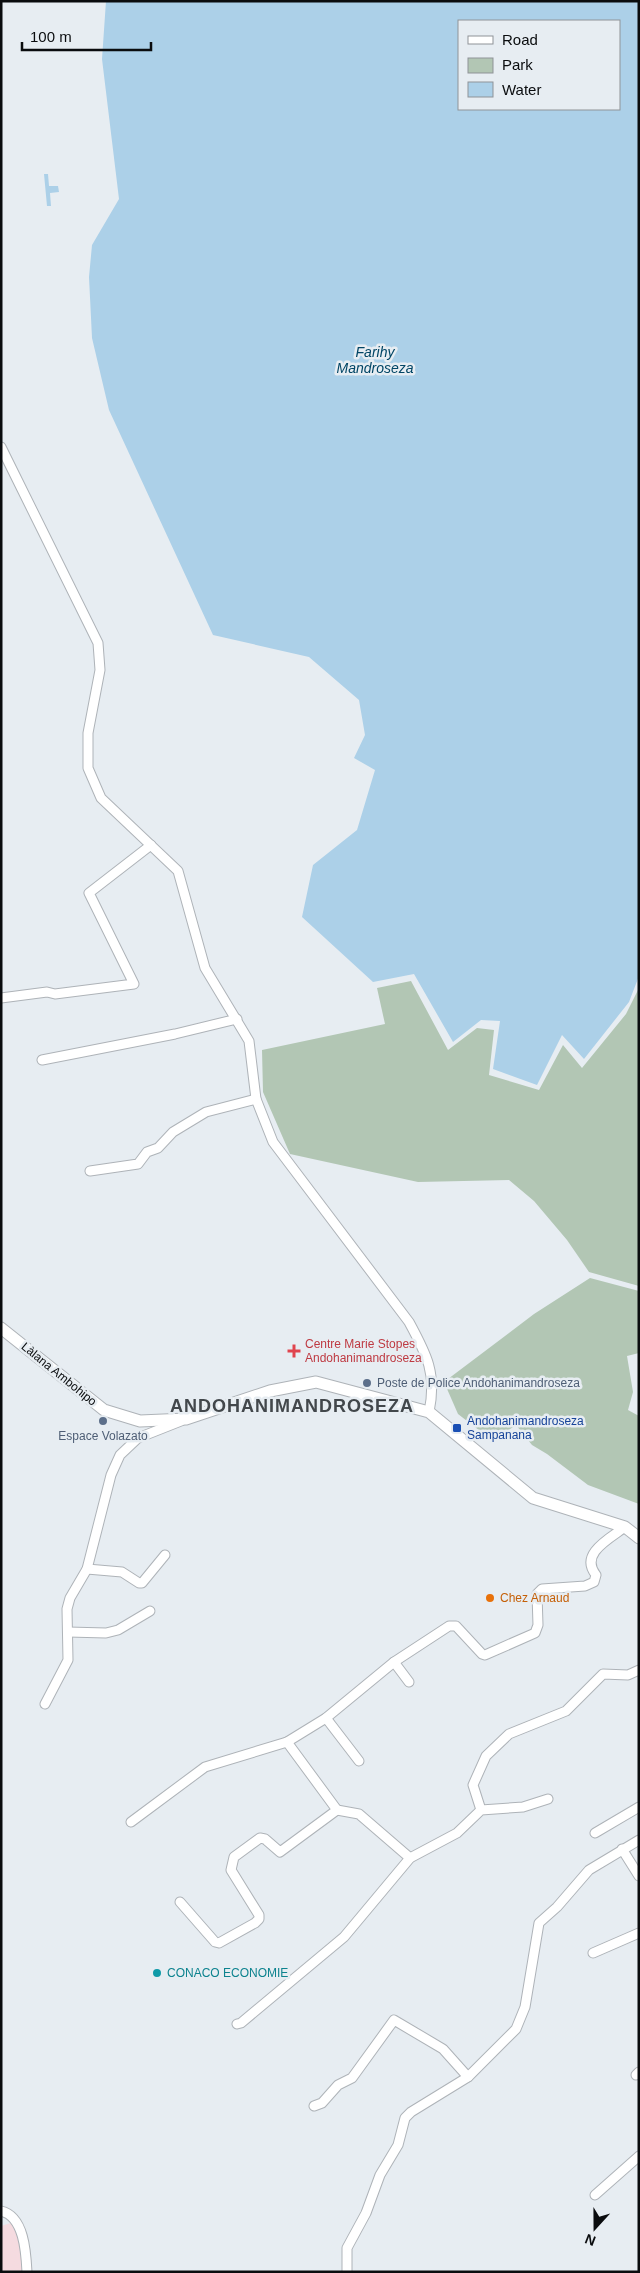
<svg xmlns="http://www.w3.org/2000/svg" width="640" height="2273" viewBox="0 0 640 2273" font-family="Helvetica,sans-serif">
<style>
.education{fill:#f5dbe0}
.green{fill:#b2c6b4}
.water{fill:#acd0e8;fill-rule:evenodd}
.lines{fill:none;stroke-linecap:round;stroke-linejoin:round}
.minor-casing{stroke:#aeb3b8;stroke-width:11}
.tertiary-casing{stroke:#aeb3b8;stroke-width:13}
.minor{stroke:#fff;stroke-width:9}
.tertiary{stroke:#fff;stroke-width:11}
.health-dot{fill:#e0444e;stroke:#e7edf2;stroke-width:2}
.service-dot{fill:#5c6f8a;stroke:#e7edf2;stroke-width:2}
.transit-dot{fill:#1a4fb4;stroke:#e7edf2;stroke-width:2}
.food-dot{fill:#e8710a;stroke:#e7edf2;stroke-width:2}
.culture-dot{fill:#0f9aa8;stroke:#e7edf2;stroke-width:2}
.labels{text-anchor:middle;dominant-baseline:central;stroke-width:5;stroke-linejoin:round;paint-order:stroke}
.health-label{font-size:12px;fill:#be3a42;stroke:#e7edf2;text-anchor:start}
.street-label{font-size:12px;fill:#0a0c0e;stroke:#e7edf2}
.service-label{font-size:12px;fill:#4e5e75;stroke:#e7edf2;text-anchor:start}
.transit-label{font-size:12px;fill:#164399;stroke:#e7edf2;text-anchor:start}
.food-label{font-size:12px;fill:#c56008;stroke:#e7edf2;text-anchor:start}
.culture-label{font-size:12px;fill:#0d838f;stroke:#e7edf2;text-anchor:start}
.water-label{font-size:14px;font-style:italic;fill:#014565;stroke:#e7edf2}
.district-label{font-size:18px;font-weight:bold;letter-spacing:1px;fill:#42474b;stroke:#e7edf2}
</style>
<rect width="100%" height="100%" fill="#e7edf2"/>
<!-- education -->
<path class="education" d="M14 2222 27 2272H1V2226Z"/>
<!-- green -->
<g class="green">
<path d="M411 981 448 1050 477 1028 494 1030 489 1075 539 1090 563 1045 582 1068 626 1014 639 988V1286L589 1272 567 1240 534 1201 509 1180 418 1182 290 1154 263 1092 262 1050 385 1024 377 988Z"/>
<path d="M590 1278 639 1291V1353L627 1356 633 1392 628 1410 639 1416V1504L588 1485 547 1454 532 1445 516 1425 493 1441 458 1414 444 1382 534 1314Z"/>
</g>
<!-- water -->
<g class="water">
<path d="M106 1H639V976L629 1002 584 1059 562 1035 537 1085 493 1069 500 1021 481 1020 453 1042 414 974 373 982 302 917 313 865 357 830 375 770 354 758 365 735 359 700 309 657 213 635 109 410 92 338 89 277 92 245 119 199 102 59ZM459 21H619V109H459Z"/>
<path d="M44 174H48L49 186H58L59 192 50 193 51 206H47Z"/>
</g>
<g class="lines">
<!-- minor casing -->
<g class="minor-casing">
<g id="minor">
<path d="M1 447 98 643 100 670 88 733V768L101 798 178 871 205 968 249 1041 256 1099 273 1142 409 1322C427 1355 437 1374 429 1412"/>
<path d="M1 998 47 992 55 994 134 984 89 893 151 845"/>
<path d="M42 1060 175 1034 237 1019"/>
<path d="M90 1171 138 1164 147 1152 158 1148 173 1132 206 1112 256 1099"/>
<path d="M87 1569 122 1572 139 1583H142L165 1555"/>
<path d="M68 1632 106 1633 118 1630 150 1611"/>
<path d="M394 1662 409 1682"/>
<path d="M45 1704 68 1660 67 1609 70 1598 87 1569 111 1475 120 1455 138 1438 181 1421"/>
<path d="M326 1718 359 1761"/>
<path d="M337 1810 359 1814 410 1858"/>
<path d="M481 1810 473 1785 486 1756 509 1734 566 1711 603 1674 628 1675 639 1670"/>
<path d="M131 1822 205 1767 287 1742 326 1718 394 1662 449 1626H456L482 1654 485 1655 535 1633 538 1625 537 1594 542 1589 585 1586 594 1582 596 1575C579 1554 609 1539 625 1527"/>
<path d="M595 1833 639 1807"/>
<path d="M622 1849 639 1876"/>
<path d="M180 1902 215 1942 219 1943 255 1923 259 1919V1915L231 1870 234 1857 260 1838 265 1839 280 1852 337 1810 287 1742"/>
<path d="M593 1953 639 1933"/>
<path d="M237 2024 241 2023 344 1937 410 1858 457 1833 481 1810 523 1807 548 1799"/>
<path d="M636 2075 639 2072"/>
<path d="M314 2106 322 2103 338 2085 352 2078 394 2020 443 2049 468 2077"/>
<path d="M595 2195 639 2156"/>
<path d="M1 2211C24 2216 26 2252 27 2272"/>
<path d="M347 2272V2248L366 2213 380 2175 398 2145 405 2118 411 2112 468 2077 516 2029 525 2007 539 1923 557 1907 589 1870 639 1840"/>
</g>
</g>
<!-- tertiary casing -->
<g class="tertiary-casing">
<path id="tertiary" d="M1 1328 104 1410 140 1421 186 1419 270 1391 316 1382 429 1412 533 1498 625 1527 639 1538"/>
</g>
<!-- minor -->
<use href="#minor" class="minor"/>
<!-- tertiary -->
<use href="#tertiary" class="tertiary"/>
</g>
<!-- markers -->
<path class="health-dot" d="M291.5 1343.5h5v5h5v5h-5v5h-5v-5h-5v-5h5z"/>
<g class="service-dot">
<circle cx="367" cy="1383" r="5"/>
<circle cx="103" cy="1421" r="5"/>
</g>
<rect class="transit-dot" x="452" y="1423" width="10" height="10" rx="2.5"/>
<circle class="food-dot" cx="490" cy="1598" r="5"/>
<circle class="culture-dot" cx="157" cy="1973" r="5"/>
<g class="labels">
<!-- health labels -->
<g class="health-label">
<text x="305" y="1344">Centre Marie Stopes<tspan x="305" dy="14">Andohanimandroseza</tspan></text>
</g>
<!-- street labels -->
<g class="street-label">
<text transform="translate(59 1374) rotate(39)">Làlana Ambohipo</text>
</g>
<!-- service labels -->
<g class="service-label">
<text x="377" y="1383">Poste de Police Andohanimandroseza</text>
<text x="103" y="1436" text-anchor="middle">Espace Volazato</text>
</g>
<!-- transit labels -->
<g class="transit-label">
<text x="467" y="1421">Andohanimandroseza<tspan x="467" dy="14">Sampanana</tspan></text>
</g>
<!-- food labels -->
<g class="food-label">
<text x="500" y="1598">Chez Arnaud</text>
</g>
<!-- culture labels -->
<g class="culture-label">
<text x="167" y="1973">CONACO ECONOMIE</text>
</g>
<!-- water labels -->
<g class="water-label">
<text x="375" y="352">Farihy<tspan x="375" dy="16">Mandroseza</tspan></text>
</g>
<!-- district labels -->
<g class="district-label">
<text x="292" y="1406">ANDOHANIMANDROSEZA</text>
</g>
</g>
<!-- border -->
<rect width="640" height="2273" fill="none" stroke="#0a0c0e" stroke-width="5"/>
<!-- legend -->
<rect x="458" y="20" width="162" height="90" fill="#e7edf2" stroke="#8f9397"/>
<rect x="468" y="36" width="25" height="8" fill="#ffffff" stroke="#8f9397"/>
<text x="502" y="45" font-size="15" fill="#0a0c0e">Road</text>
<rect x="468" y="58" width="25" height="15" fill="#b2c6b4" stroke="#8f9397"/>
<text x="502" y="70" font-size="15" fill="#0a0c0e">Park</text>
<rect x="468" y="82" width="25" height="15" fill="#acd0e8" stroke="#8f9397"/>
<text x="502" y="95" font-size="15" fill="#0a0c0e">Water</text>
<!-- north arrow -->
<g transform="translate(595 2228) rotate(201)" stroke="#e7edf2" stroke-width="4" paint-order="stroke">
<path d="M0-4L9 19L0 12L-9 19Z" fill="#0a0c0e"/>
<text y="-8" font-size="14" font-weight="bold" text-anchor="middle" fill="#0a0c0e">N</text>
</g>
<!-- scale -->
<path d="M22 42v8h129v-8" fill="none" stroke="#0a0c0e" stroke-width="2.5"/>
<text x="30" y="42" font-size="15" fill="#0a0c0e" stroke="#e7edf2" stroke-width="4" paint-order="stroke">100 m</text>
</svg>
